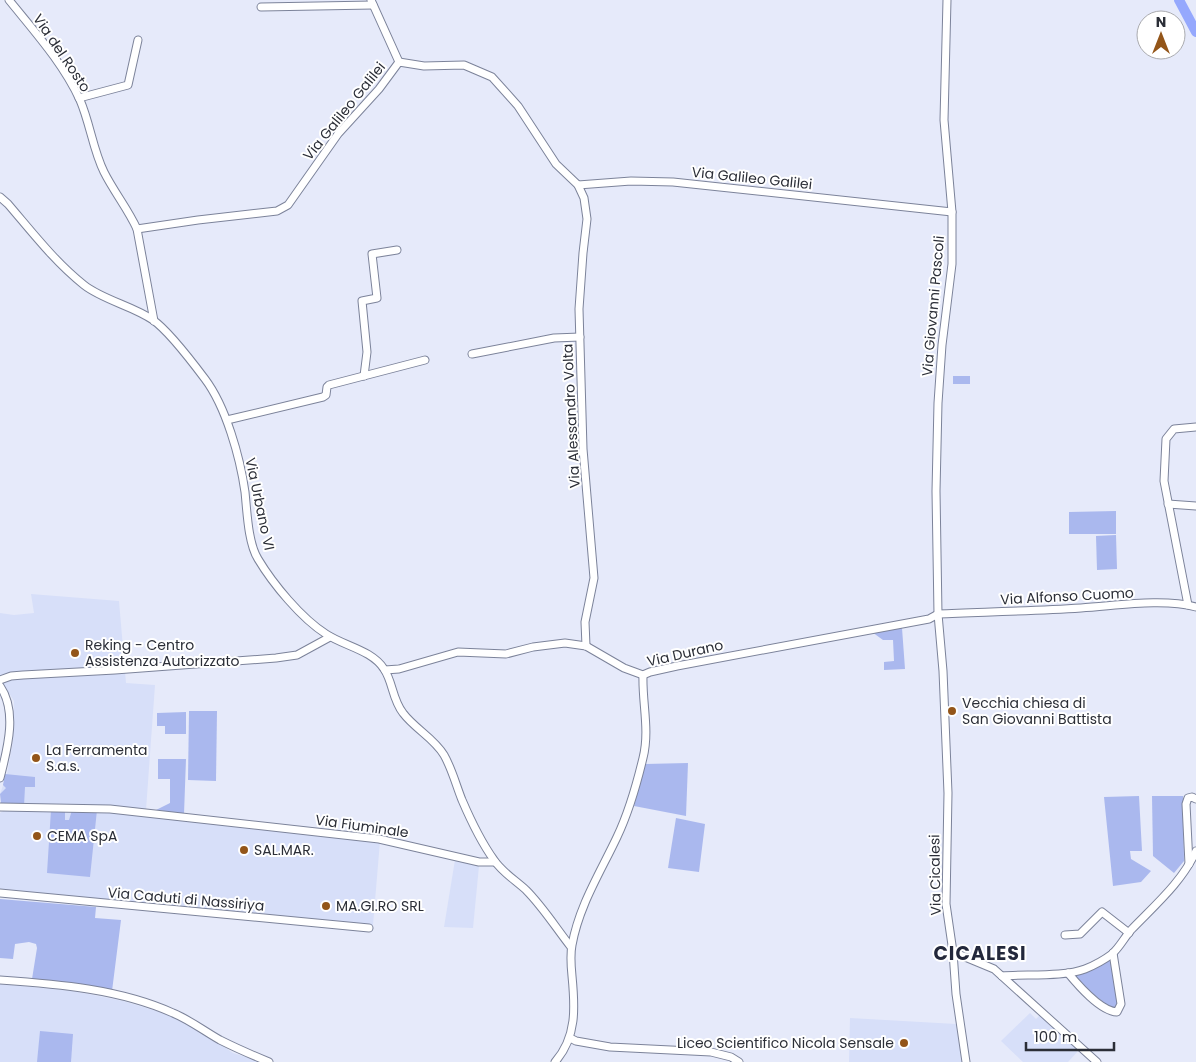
<svg xmlns="http://www.w3.org/2000/svg" width="1196" height="1062" viewBox="0 0 1196 1062" font-family="Poppins,sans-serif">
<style>
.built{fill:#d7dff9}
.green{fill:#aab8ee}
.lines{fill:none;stroke-linecap:round;stroke-linejoin:round}
.river{stroke:#95a8fd;stroke-width:10}
.minor-casing{stroke:#7c839a;stroke-width:9}
.minor{stroke:#fff;stroke-width:7}
.poi-dot{fill:#935519;stroke:#fff;stroke-width:2}
.labels{text-anchor:middle;dominant-baseline:central;stroke-width:4;stroke-linejoin:round;paint-order:stroke}
.street-label{font-size:14px;fill:#2b2e37;stroke:#fff}
.poi-label{font-size:14px;fill:#2b2e37;stroke:#fff;text-anchor:start}
.district-label{font-size:19px;font-weight:bold;letter-spacing:1px;fill:#23283b;stroke:#fff}
</style>
<rect width="100%" height="100%" fill="#e6eafa"/>
<!-- built -->
<g class="built">
<path d="M31 594 119 601 126 683 155 685 146 810 117 806 8 805 0 794 7 774 13 741 14 701 0 679V613L14 615 34 613Z"/>
<path d="M8 808 97 811 380 841 373 925 0 889V813Z"/>
<path d="M455 860 479 866 473 928 444 927Z"/>
<path d="M0 984 73 991 123 1001 150 1009 170 1015 202 1032 233 1053 262 1062H0Z"/>
<path d="M1030 1013 1036 1019 1040 1015 1079 1050 1068 1062H1023L1001 1041Z"/>
<path d="M850 1018 956 1024 962 1062H849Z"/>
</g>
<!-- green -->
<g class="green">
<rect x="953" y="376" width="17" height="8"/>
<path d="M1116 511V534H1069V512Z"/>
<path d="M1116 535 1117 569 1097 570 1096 536Z"/>
<path d="M902 628 905 669 884 670V662L894 661 893 640H883L872 632Z"/>
<path d="M189 711H217L216 781 188 780Z"/>
<path d="M186 712V734H165V726H157V713Z"/>
<path d="M158 759H186L184 814 156 810 170 803V779H158Z"/>
<path d="M688 763 686 816 634 806 645 764Z"/>
<path d="M5 774 35 777V787H25L24 806 4 805 1 803 0 794 6 788 3 785Z"/>
<path d="M1139 796 1142 851H1130L1131 859 1151 871 1141 882 1113 886 1104 797Z"/>
<path d="M1152 796H1183L1184 861 1174 873 1153 856Z"/>
<path d="M51 810H65V820H69L72 810H97L90 877 47 873Z"/>
<path d="M676 818 705 824 699 872 668 868Z"/>
<path d="M0 899 96 907 95 918 121 920 112 991 32 979 37 948 36 944 29 942 15 944 13 959 0 958Z"/>
<path d="M1111 958 1118 1006 1112 1009 1092 993 1073 975 1092 970Z"/>
<path d="M40 1031 73 1034 71 1062H37Z"/>
</g>
<g class="lines">
<!-- river -->
<path class="river" d="M1179 0 1196 32"/>
<!-- minor casing -->
<g class="minor-casing">
<g id="minor">
<path d="M9 0C34 31 63 63 80 100 90 123 93 150 104 172 114 192 128 209 137 229L154 321"/>
<path d="M371 0 399 62"/>
<path d="M947 0 944 120 952 212V264L942 345 938 403 936 491 938 614 943 671 948 793 946 904 953 952 994 969 1097 1062"/>
<path d="M261 7 373 5"/>
<path d="M79 98 128 85 138 40"/>
<path d="M578 185 584 198 587 219 583 253 579 309 583 449 594 578 585 622 586 646"/>
<path d="M0 197 8 204C32 232 55 262 84 285 103 300 133 306 153 320 169 331 193 363 205 379 226 407 240 457 245 492 247 511 248 543 258 559 273 584 301 618 326 634 344 646 372 650 384 669 393 682 392 699 403 713 415 729 434 738 444 755 452 769 456 785 462 800 471 821 481 842 494 860 502 872 515 880 526 890 543 907 556 928 571 947"/>
<path d="M137 229 198 220 277 211 288 205 338 134 379 89 399 62 424 66 464 65 492 77 518 106 556 164 578 185 631 181 673 182 952 212"/>
<path d="M472 354 554 338 580 337"/>
<path d="M364 376 367 352 362 301 377 298 372 254 397 250"/>
<path d="M227 420 323 397 326 395 327 387 329 385 425 360"/>
<path d="M1168 504 1196 506"/>
<path d="M1188 605 1164 481 1166 439 1174 429 1196 427"/>
<path d="M385 670 399 669 458 652 506 654 533 647 565 643 586 646 624 668 643 675 650 672 677 666 929 619 938 614C986 612 1033 611 1081 608 1116 606 1162 598 1196 607"/>
<path d="M0 680 11 676 23 675 115 670 276 658 297 655 330 637"/>
<path d="M0 686C18 712 7 750 0 778"/>
<path d="M0 807 110 809 379 839 479 862H495"/>
<path d="M1189 864 1186 804 1188 798 1192 797 1196 799"/>
<path d="M0 893 369 928"/>
<path d="M1065 935 1080 934 1102 912 1129 933"/>
<path d="M953 952 956 994 966 1062"/>
<path d="M1068 973C1078 985 1100 1011 1117 1012L1121 1004 1113 953"/>
<path d="M1002 976C1026 974 1064 977 1085 969 1095 965 1104 960 1112 954 1120 947 1124 938 1131 930 1155 905 1182 882 1196 851"/>
<path d="M0 980C57 984 120 989 173 1013 190 1020 204 1031 220 1040 236 1048 252 1055 269 1062"/>
<path d="M570 1038 576 1041 610 1047 711 1052 731 1057 739 1062"/>
<path d="M555 1062C577 1037 575 1007 572 976 571 966 570 955 572 945 579 906 600 873 617 837 628 814 637 783 643 758 650 730 642 703 643 675"/>
</g>
</g>
<!-- minor -->
<use href="#minor" class="minor"/>
</g>
<!-- markers -->
<g class="poi-dot">
<circle cx="75" cy="653" r="5"/>
<circle cx="952" cy="711" r="5"/>
<circle cx="36" cy="758" r="5"/>
<circle cx="37" cy="836" r="5"/>
<circle cx="244" cy="850" r="5"/>
<circle cx="326" cy="906" r="5"/>
<circle cx="904" cy="1043" r="5"/>
</g>
<g class="labels">
<!-- street labels -->
<g class="street-label">
<text transform="translate(62 53) rotate(56)">Via del Rosto</text>
<text transform="translate(344 111) rotate(-51)">Via Galileo Galilei</text>
<text transform="translate(752 178) rotate(6)">Via Galileo Galilei</text>
<text transform="translate(933 306) rotate(-85)">Via Giovanni Pascoli</text>
<text transform="translate(571 416) rotate(-93)">Via Alessandro Volta</text>
<text transform="translate(260 504) rotate(78)">Via Urbano VI</text>
<text transform="translate(1067 596) rotate(-3)">Via Alfonso Cuomo</text>
<text transform="translate(685 653) rotate(-13)">Via Durano</text>
<text transform="translate(362 826) rotate(8)">Via Fiuminale</text>
<text transform="translate(935 875) rotate(-91)">Via Cicalesi</text>
<text transform="translate(186 899) rotate(5)">Via Caduti di Nassiriya</text>
</g>
<!-- poi labels -->
<g class="poi-label">
<text x="85" y="645">Reking - Centro<tspan x="85" dy="16">Assistenza Autorizzato</tspan></text>
<text x="962" y="703">Vecchia chiesa di<tspan x="962" dy="16">San Giovanni Battista</tspan></text>
<text x="46" y="750">La Ferramenta<tspan x="46" dy="16">S.a.s.</tspan></text>
<text x="47" y="836">CEMA SpA</text>
<text x="254" y="850">SAL.MAR.</text>
<text x="336" y="906">MA.GI.RO SRL</text>
<text x="894" y="1043" text-anchor="end">Liceo Scientifico Nicola Sensale</text>
</g>
<!-- district labels -->
<g class="district-label">
<text x="980" y="953">CICALESI</text>
</g>
</g>
<!-- north arrow -->
<g transform="translate(1161 35)"><circle r="24" fill="#ffffff" stroke="#aaabaf"/>
<path d="M0-4L9 19L0 12L-9 19Z" fill="#935519"/>
<text y="-8" font-size="14" font-weight="bold" text-anchor="middle" fill="#2b2e37">N</text>
</g>
<!-- scale -->
<path d="M1026 1042v8h88v-8" fill="none" stroke="#2b2e37" stroke-width="2.5"/>
<text x="1034" y="1042" font-size="15" fill="#2b2e37" stroke="#ffffff" stroke-width="4" paint-order="stroke">100 m</text>
</svg>
